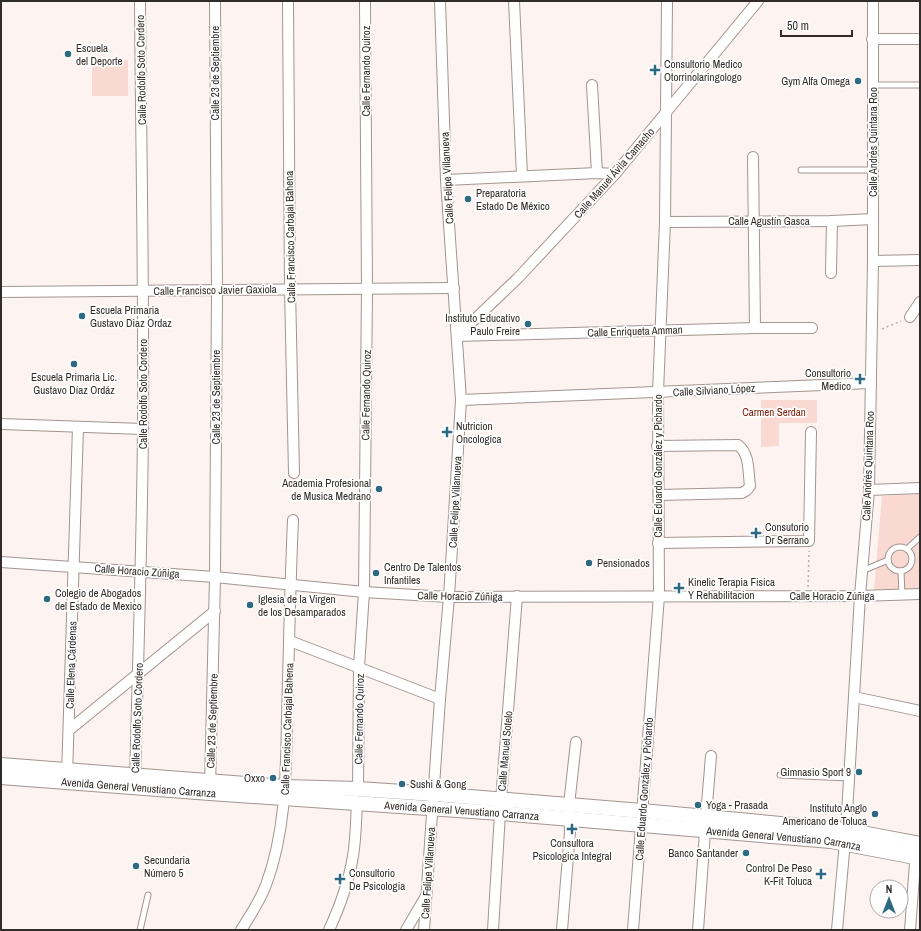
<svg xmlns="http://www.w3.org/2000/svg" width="921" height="931" viewBox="0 0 921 931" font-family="'Archivo Narrow',sans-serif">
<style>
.green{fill:#f9d9d1}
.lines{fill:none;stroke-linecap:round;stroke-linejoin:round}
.lane-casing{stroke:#a29490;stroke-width:7}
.street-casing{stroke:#a29490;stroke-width:12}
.secondary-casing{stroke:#a29490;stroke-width:16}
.path{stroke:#b6aeac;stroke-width:1.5;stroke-dasharray:2 3;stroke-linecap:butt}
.lane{stroke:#fff;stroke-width:5}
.street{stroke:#fff;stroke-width:10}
.secondary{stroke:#fff;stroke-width:14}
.poi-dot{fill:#2d6981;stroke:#fff;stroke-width:1.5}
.labels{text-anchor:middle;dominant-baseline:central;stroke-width:3.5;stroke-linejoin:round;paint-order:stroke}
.poi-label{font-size:11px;fill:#312b29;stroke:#fff;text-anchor:start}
.street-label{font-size:11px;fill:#312b29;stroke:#fff}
.park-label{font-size:11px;fill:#79230e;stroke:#fff}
</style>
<rect width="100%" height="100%" fill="#fdf4f1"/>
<!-- green -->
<g class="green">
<rect x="92" y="60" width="36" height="36"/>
<path d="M761 400H817V423H779V446L761 447Z"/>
<path d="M920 494V590H874L882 496Z"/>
</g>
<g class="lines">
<!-- lane casing -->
<g class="lane-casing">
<g id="lane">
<path d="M873 85H920"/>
<path d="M801 170H873"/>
<circle cx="900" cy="559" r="12"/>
<path d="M907 549 920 537"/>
<path d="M862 571 888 560"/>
<path d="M901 571 902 595"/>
<path d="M780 775 849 778"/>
<path d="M140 930 148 895"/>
</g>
</g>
<!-- street casing -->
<g class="street-casing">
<g id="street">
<path d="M288 1 290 289 294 473"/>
<path d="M514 1 522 176"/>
<path d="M872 39H920"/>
<path d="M592 85 597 173"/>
<path d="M753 157 755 328"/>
<path d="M446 180 597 173 615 174"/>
<path d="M665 222 832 221 873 219"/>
<path d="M873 261 920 260"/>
<path d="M831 273 832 221"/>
<path d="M1 292 454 288"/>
<path d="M910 317 920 302"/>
<path d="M457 333 473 321 518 278 615 174 758 1"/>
<path d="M457 336 755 328H812"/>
<path d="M461 400 871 383"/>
<path d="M1 424 143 429"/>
<path d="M657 446 738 445C750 454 748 472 750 486L747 490 742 493 659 495"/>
<path d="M869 490 920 488"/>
<path d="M658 543 809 541 811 432"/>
<path d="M1 562 215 577 364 592 449 597 860 596 920 594"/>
<path d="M290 641 440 699"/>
<path d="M854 697 920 711"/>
<path d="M69 730 215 611"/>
<path d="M67 776 78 427"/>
<path d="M135 781C138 663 142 546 143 428 144 286 141 143 140 1"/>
<path d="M210 787 215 577 217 290 215 1"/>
<path d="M358 789 359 667 364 592 367 289 365 1"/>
<path d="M706 816 711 756"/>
<path d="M241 930C250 916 260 901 266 885 286 831 286 774 287 717 289 651 290 586 293 520"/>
<path d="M329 930C340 906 349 882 353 856 356 838 356 820 357 803"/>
<path d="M406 930 426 896"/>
<path d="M424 930 440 699 449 597 461 400 446 180 440 1"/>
<path d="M493 930 500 813 517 596"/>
<path d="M562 930 570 832 569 805 576 742"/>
<path d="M633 930 659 596 658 392 665 222 667 1"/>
<path d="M698 930 705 832"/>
<path d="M837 930 846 830 860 596 869 490 873 261V1"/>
<path d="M910 930 916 850"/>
</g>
</g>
<!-- secondary casing -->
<g class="secondary-casing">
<g id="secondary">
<path d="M1 765 285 787 358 789 434 794 642 811 846 830 920 844"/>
<path id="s1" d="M1 777 210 793 500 813 831 841 920 858"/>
</g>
</g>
<!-- path -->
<g class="path">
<path d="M882 329 901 321"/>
<path d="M808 587 809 551"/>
</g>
<!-- lane -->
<use href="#lane" class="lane"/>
<!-- street -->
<use href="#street" class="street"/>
<!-- secondary -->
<use href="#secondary" class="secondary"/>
</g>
<!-- markers -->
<g class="poi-dot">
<circle cx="68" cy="54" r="4"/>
<path d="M653 64h4v4h4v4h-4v4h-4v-4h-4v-4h4z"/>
<circle cx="858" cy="81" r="4"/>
<circle cx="468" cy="199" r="4"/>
<circle cx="82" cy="316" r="4"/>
<circle cx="528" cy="324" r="4"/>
<circle cx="74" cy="364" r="4"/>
<path d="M858 373h4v4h4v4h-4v4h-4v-4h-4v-4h4z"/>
<path d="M445 426h4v4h4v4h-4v4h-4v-4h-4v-4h4z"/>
<circle cx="379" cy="489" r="4"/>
<path d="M754 527h4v4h4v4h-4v4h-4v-4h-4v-4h4z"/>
<circle cx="589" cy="563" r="4"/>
<circle cx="376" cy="573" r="4"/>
<path d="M677 582h4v4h4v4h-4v4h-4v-4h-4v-4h4z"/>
<circle cx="47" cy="599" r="4"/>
<circle cx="250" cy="605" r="4"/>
<circle cx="859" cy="772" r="4"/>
<circle cx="273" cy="778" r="4"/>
<circle cx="402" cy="784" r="4"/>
<circle cx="698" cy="805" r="4"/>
<circle cx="875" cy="814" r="4"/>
<path d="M570 823h4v4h4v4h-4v4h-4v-4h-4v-4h4z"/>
<circle cx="746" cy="853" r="4"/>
<circle cx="136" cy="866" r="4"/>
<path d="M819 868h4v4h4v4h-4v4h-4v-4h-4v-4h4z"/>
<path d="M338 873h4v4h4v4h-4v4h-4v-4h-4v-4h4z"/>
</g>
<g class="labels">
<!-- poi labels -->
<g class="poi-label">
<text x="76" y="48">Escuela<tspan x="76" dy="13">del Deporte</tspan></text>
<text x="664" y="64">Consultorio Medico<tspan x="664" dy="13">Otorrinolaringologo</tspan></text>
<text x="850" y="81" text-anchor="end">Gym Alfa Omega</text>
<text x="476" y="193">Preparatoria<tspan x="476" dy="13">Estado De México</tspan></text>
<text x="90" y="310">Escuela Primaria<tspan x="90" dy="13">Gustavo Diaz Ordaz</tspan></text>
<text x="520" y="318" text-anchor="end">Instituto Educativo<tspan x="520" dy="13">Paulo Freire</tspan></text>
<text x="851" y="373" text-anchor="end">Consultorio<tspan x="851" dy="13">Medico</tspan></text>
<text x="74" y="377" text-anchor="middle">Escuela Primaria Lic.<tspan x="74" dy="13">Gustavo Díaz Ordáz</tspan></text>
<text x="456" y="426">Nutricion<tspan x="456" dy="13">Oncologica</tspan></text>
<text x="371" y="483" text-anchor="end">Academia Profesional<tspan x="371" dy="13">de Musica Medrano</tspan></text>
<text x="765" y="527">Consutorio<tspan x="765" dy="13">Dr Serrano</tspan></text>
<text x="597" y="563">Pensionados</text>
<text x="384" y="567">Centro De Talentos<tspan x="384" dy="13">Infantiles</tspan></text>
<text x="688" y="582">Kinelic Terapia Fisica<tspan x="688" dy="13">Y Rehabilitacion</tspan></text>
<text x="55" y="593">Colegio de Abogados<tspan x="55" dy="13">del Estado de Mexico</tspan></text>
<text x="258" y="599">Iglesia de la Virgen<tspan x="258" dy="13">de los Desamparados</tspan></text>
<text x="851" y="772" text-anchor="end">Gimnasio Sport 9</text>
<text x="265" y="778" text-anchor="end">Oxxo</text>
<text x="410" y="784">Sushi &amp; Gong</text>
<text x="706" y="805">Yoga - Prasada</text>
<text x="867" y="808" text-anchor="end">Instituto Anglo<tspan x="867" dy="13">Americano de Toluca</tspan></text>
<text x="572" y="843" text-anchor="middle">Consultora<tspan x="572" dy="13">Psicologica Integral</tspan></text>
<text x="738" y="853" text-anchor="end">Banco Santander</text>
<text x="144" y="860">Secundaria<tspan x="144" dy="13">Número 5</tspan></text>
<text x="812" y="868" text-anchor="end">Control De Peso<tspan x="812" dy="13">K-Fit Toluca</tspan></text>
<text x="349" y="873">Consultorio<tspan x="349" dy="13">De Psicologia</tspan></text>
</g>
<!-- street labels -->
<g class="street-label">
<text transform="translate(141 70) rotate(-91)">Calle Rodolfo Soto Cordero</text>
<text transform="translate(366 71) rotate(-90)">Calle Fernando Quiroz</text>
<text transform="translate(215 73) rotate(-90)">Calle 23 de Septiembre</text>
<text transform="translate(873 142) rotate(-90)">Calle Andrés Quintana Roo</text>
<text transform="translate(614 173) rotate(-49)">Calle Manuel Ávila Camacho</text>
<text transform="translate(447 178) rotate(-93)">Calle Felipe Villanueva</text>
<text x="769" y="221">Calle Agustín Gasca</text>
<text transform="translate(290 237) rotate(-91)">Calle Francisco Carbajal Bahena</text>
<text transform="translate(215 290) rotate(-1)">Calle Francisco Javier Gaxiola</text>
<text transform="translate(635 331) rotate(-2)">Calle Enriqueta Amman</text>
<text transform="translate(714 390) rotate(-3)">Calle Silviano López</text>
<text transform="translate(143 394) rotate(-90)">Calle Rodolfo Soto Cordero</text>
<text transform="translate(366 395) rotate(-89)">Calle Fernando Quiroz</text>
<text transform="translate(216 397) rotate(-90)">Calle 23 de Septiembre</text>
<text transform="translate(658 466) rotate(-90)">Calle Eduardo González y Pichardo</text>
<text transform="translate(868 466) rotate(-88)">Calle Andrés Quintana Roo</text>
<text transform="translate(455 502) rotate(-87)">Calle Felipe Villanueva</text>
<text transform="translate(137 571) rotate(4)">Calle Horacio Zúñiga</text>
<text transform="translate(460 596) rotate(1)">Calle Horacio Zúñiga</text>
<text x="832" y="596">Calle Horacio Zúñiga</text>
<text transform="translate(71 665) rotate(-88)">Calle Elena Cárdenas</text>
<text transform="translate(137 718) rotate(-88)">Calle Rodolfo Soto Cordero</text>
<text transform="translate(359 719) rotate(-89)">Calle Fernando Quiroz</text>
<text transform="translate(212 721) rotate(-88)">Calle 23 de Septiembre</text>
<text transform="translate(287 729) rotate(-88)">Calle Francisco Carbajal Bahena</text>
<text transform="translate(505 751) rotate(-85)">Calle Manuel Sotelo</text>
<text stroke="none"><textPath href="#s1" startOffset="138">Avenida General Venustiano Carranza</textPath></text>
<text transform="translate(644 789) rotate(-86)">Calle Eduardo González y Pichardo</text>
<text stroke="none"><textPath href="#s1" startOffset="462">Avenida General Venustiano Carranza</textPath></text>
<text stroke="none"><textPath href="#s1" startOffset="785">Avenida General Venustiano Carranza</textPath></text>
<text transform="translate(428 873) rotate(-86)">Calle Felipe Villanueva</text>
</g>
<!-- park labels -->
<g class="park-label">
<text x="774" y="412">Carmen Serdan</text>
</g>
</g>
<!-- border -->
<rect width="921" height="931" fill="none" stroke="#312b29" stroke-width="4"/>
<!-- north arrow -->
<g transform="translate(889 899)"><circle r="19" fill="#ffffff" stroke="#adaaa9"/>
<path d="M0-3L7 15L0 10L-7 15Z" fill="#2d6981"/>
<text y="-6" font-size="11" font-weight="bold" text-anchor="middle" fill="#312b29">N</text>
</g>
<!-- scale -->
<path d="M781 30v6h71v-6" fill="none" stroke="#312b29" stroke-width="2"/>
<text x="787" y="30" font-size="12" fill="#312b29" stroke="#ffffff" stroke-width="3" paint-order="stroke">50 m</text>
</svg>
